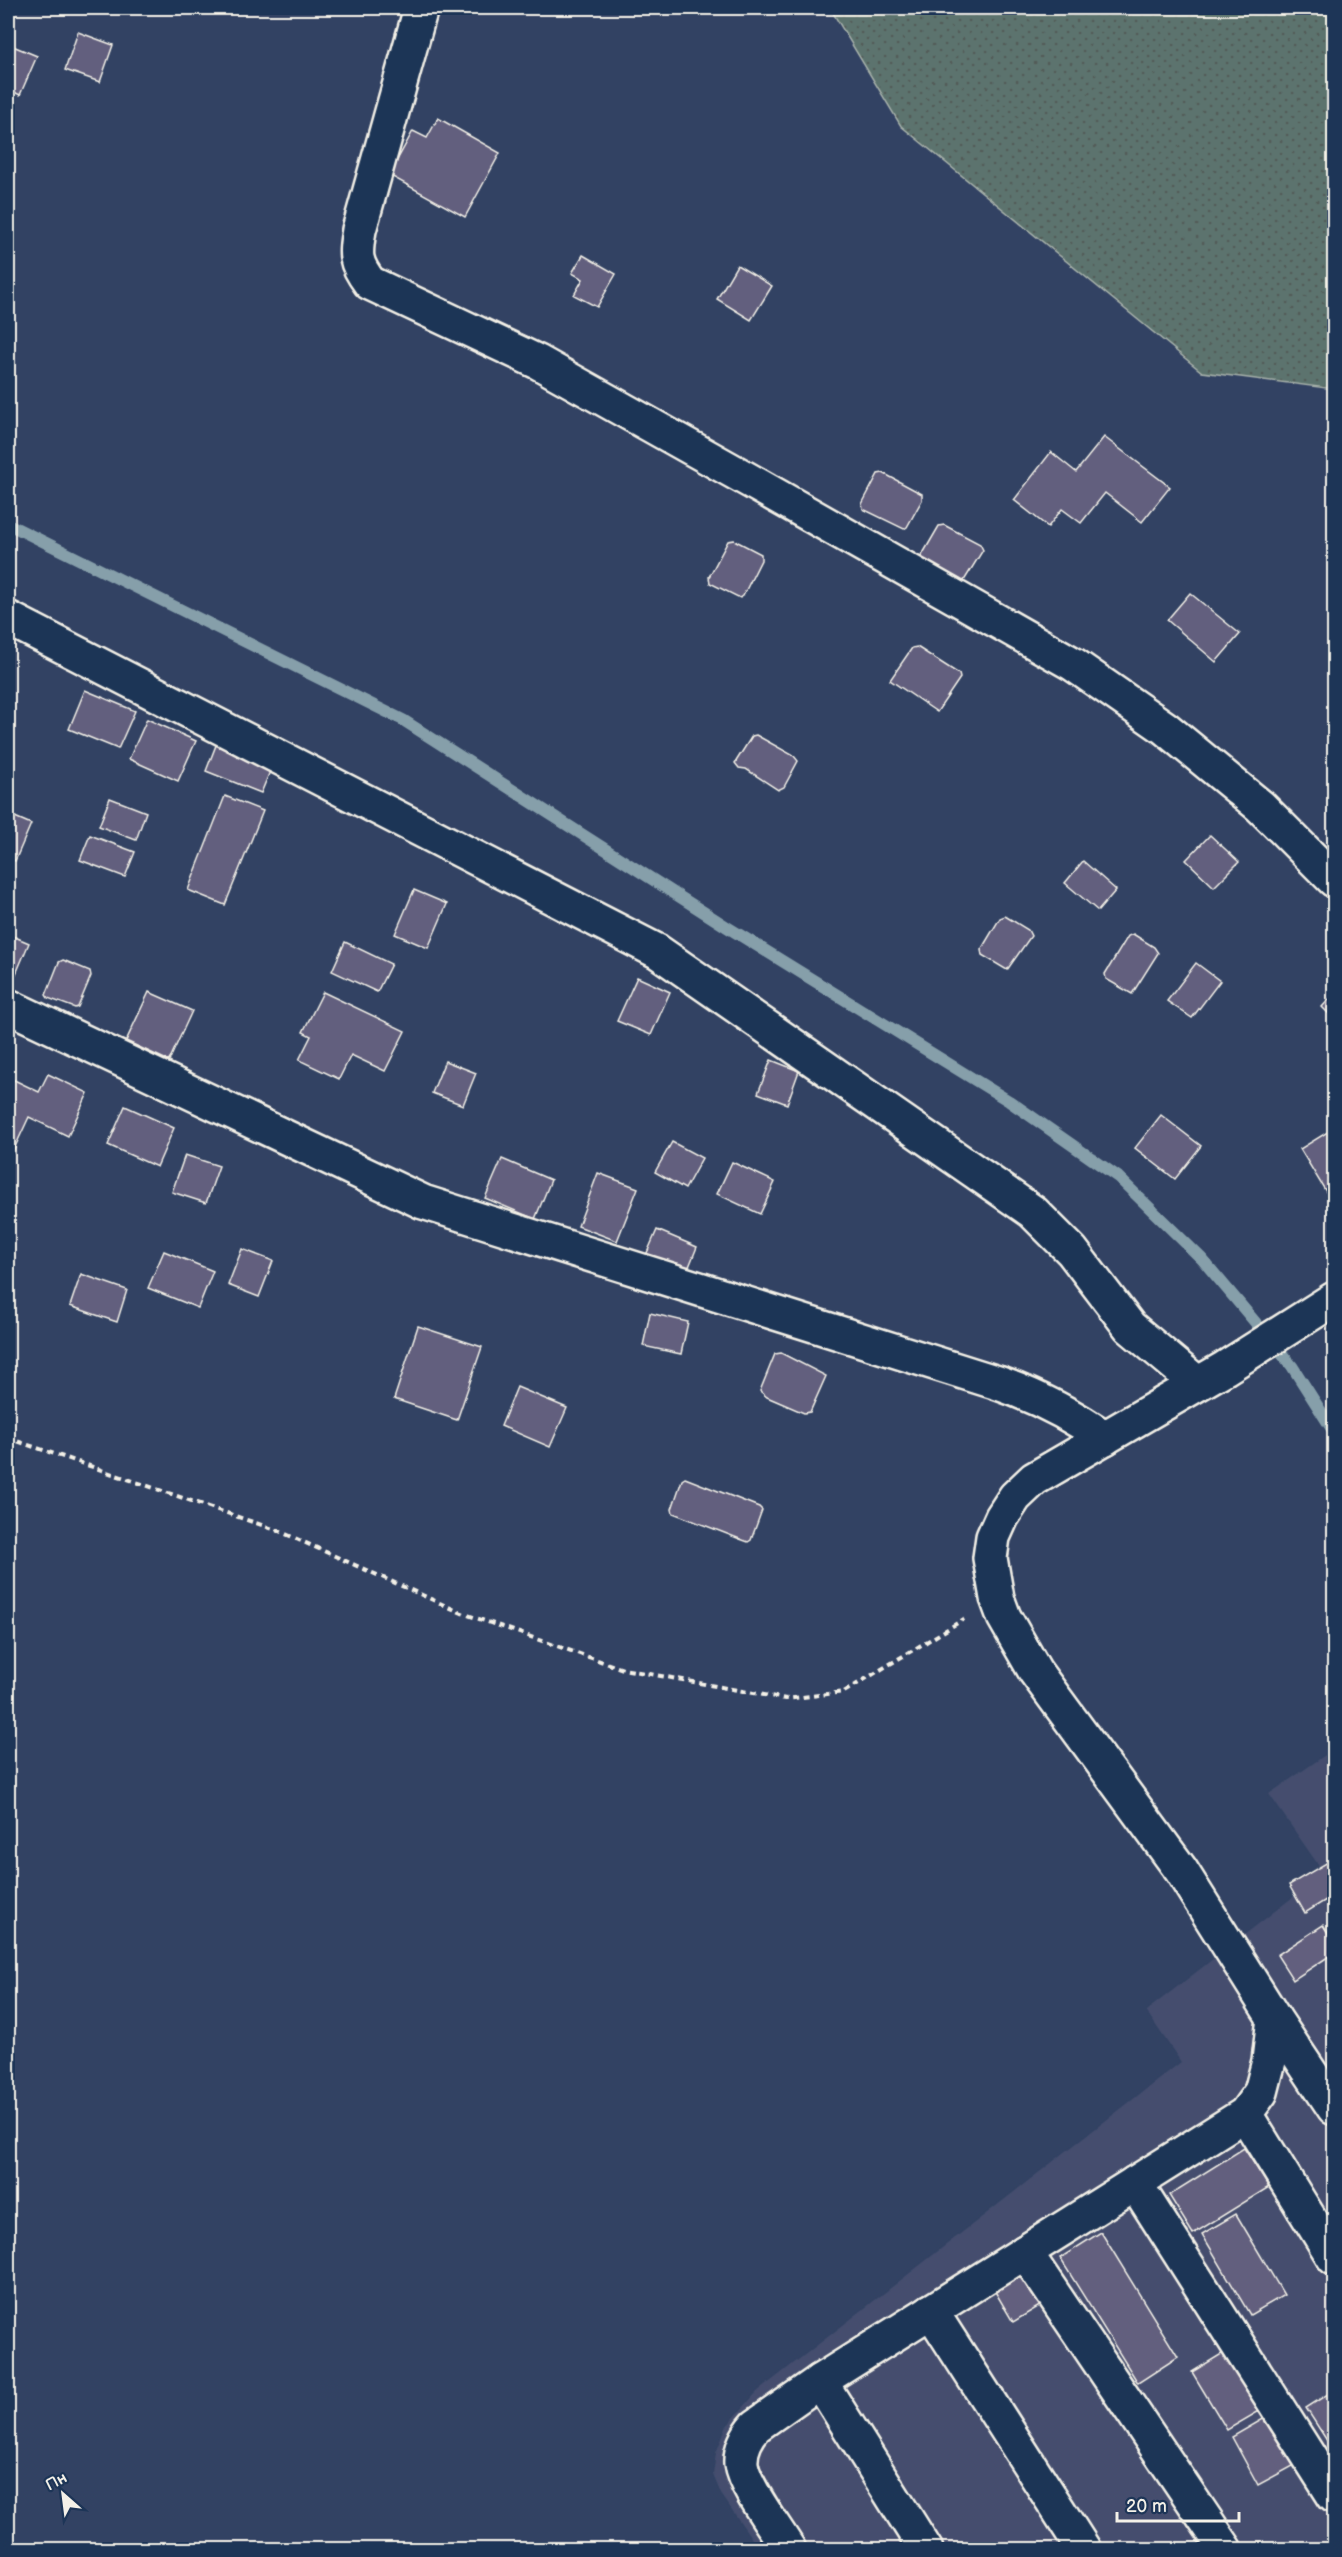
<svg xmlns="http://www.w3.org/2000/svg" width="1342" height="2557" viewBox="0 0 1342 2557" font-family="'Balsamiq Sans',sans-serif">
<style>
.built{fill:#444e6e}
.park{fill:url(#park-dots);stroke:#a8b2ab;stroke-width:1.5}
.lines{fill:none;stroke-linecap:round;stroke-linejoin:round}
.stream{stroke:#869faa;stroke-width:12}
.building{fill:#625f7e;stroke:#f4f1e8;stroke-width:1.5}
.minor-casing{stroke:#f4f1e8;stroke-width:38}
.path{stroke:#f4f1e8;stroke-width:4;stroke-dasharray:6 4.5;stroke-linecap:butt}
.minor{stroke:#1d3557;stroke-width:33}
</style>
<defs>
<pattern id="park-dots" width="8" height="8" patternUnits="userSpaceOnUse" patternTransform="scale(1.5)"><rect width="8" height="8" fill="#5c736e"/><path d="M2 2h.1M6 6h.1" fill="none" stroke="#525b58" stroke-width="1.8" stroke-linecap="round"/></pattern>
</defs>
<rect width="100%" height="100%" fill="#324263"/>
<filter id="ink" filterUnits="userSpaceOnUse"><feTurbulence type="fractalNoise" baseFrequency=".0167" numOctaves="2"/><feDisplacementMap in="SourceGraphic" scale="12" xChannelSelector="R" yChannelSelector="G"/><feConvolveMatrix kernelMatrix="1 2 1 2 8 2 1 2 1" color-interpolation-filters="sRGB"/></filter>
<g filter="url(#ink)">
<!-- built -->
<path class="built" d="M1334 1749V2549H759L721 2494 713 2475 716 2453 726 2427 757 2392 1181 2062 1146 2011 1324 1873 1269 1794Z"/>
<!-- park -->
<path class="park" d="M830 8H1334V389L1202 372 901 126Z"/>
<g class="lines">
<!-- stream -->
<path class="stream" d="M8 524 403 720 727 927 1009 1101 1118 1177 1202 1259 1292 1366 1334 1432"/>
</g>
<!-- building -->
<g class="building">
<path d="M78 32 113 45 100 82 65 70Z"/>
<path d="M8 44 37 56 20 95 8 89Z"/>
<path d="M438 118 500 153 465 217 389 175 413 131 427 138Z"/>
<path d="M583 255 616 274 597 307 574 295 583 279 572 273Z"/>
<path d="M737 265 772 286 751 320 717 299Z"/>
<path d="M1104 437 1170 487 1142 522 1105 493 1081 523 1062 509 1048 527 1014 500 1051 452 1076 472Z"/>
<path d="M883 473 922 494V500L907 527 904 529 863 509 862 504 878 474Z"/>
<path d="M944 525 980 544 983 550 962 584 922 562 921 557 939 526Z"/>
<path d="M734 540 761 554V560L743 596 740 598 710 583 709 577 728 541Z"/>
<path d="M1190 593 1240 634 1216 662 1167 620Z"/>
<path d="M917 647 959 674 960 678 937 712 890 680 912 648Z"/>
<path d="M85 690 135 711 118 749 69 729Z"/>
<path d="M147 719 196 741 178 781 129 759Z"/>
<path d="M220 735 276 757 261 793 206 771Z"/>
<path d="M756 735 794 756 798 761 784 787 778 790 746 769 739 768 735 763 752 736Z"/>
<path d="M225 796 263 811 225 905 188 890Z"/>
<path d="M110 798 146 812 136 840 99 826Z"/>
<path d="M8 814 31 824 15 861 8 858Z"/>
<path d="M90 835 135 852 125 877 80 860Z"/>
<path d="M1210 835 1239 862 1214 887 1186 860Z"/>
<path d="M1083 861 1116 890 1098 911 1065 883Z"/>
<path d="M414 890 447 904 428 948 395 934Z"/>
<path d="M1005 916 1028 930 1031 936 1007 970 982 955 981 950 1000 918Z"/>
<path d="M8 934 29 943 10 988 8 987Z"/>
<path d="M1133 934 1154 947 1158 953 1132 994 1106 979 1105 974 1128 936Z"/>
<path d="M345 942 391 964 377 992 332 971Z"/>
<path d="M63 960 90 971 91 976 78 1007 75 1008 48 998 46 995 59 962Z"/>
<path d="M1196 963 1220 981 1192 1018 1167 1001Z"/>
<path d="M637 977 670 992 651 1035 617 1021Z"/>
<path d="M149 992 192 1011 169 1061 126 1041Z"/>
<path d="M323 992 405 1031 385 1071 351 1055 339 1079 299 1060 311 1036 303 1032Z"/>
<path d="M1334 994V1019L1322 1007Z"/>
<path d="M771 1060 799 1071 787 1104 758 1093Z"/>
<path d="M445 1061 476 1073 463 1105 432 1093Z"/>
<path d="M48 1074 88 1093 68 1136 29 1117 8 1162V1077L39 1092Z"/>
<path d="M125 1106 174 1128 157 1167 108 1145Z"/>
<path d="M1161 1115 1201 1146 1175 1179 1135 1148Z"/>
<path d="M1334 1128V1198L1331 1200 1300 1149Z"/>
<path d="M672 1142 702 1158 685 1189 655 1172Z"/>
<path d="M185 1155 219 1166 206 1203 172 1192Z"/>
<path d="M502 1159 551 1180 535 1219 485 1198Z"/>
<path d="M732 1162 775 1182 760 1214 717 1194Z"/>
<path d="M598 1173 638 1188 617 1241 578 1226Z"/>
<path d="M657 1230 697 1247 684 1279 643 1262Z"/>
<path d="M242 1249 273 1261 259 1297 228 1285Z"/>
<path d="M164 1251 213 1271 198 1308 148 1288Z"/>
<path d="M81 1274 127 1290 117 1322 70 1306Z"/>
<path d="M650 1313 688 1322 681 1354 643 1346Z"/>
<path d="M418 1326 482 1347 457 1420 394 1399Z"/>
<path d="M781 1353 826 1376 810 1412 804 1413 767 1397 760 1391 775 1354Z"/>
<path d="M517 1387 567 1408 550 1447 501 1426Z"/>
<path d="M685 1478 759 1507 762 1510 751 1540 748 1542 740 1539 673 1513 672 1509 682 1480Z"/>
<path d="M1328 1862 1334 1872V1895L1305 1913 1289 1885Z"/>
<path d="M1323 1925 1334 1943V1953L1293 1980 1277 1955Z"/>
<path d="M1244 2148 1269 2187 1193 2234 1169 2195Z"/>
<path d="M1236 2214 1284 2295 1250 2315 1202 2234Z"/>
<path d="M1101 2232 1178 2357 1138 2383 1060 2258Z"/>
<path d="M1025 2263 1048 2301 1013 2322 990 2283Z"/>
<path d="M1233 2347 1268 2406 1227 2430 1192 2372Z"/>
<path d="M1334 2390V2449L1333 2450 1306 2408Z"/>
<path d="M1277 2411 1304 2460 1258 2485 1232 2437Z"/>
</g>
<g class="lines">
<!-- minor casing -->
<g class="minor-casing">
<g id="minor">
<path d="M421 8 359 230C355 255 354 262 370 283L538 362 754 483 1073 664 1165 728 1260 806 1334 880"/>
<path d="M8 618 657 951 1033 1212 1072 1251 1130 1327 1197 1383"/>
<path d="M8 1006 423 1202 998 1383C1038 1397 1071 1414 1105 1438"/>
<path d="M1274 2018 1334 2108"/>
<path d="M1245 2114 1334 2258"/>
<path d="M1135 2183 1334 2496"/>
<path d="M1025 2252 1226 2550"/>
<path d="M931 2311 1084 2550"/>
<path d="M820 2381 926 2550"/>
<path d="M789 2550C776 2528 744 2487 741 2464 740 2450 747 2436 756 2426L820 2381 1245 2114 1261 2092 1269 2061 1274 2018 1181 1870 1035 1671 1004 1617 997 1598 990 1558 993 1537 1002 1517 1015 1497 1034 1479 1225 1368 1334 1299"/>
</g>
</g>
<!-- path -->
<path class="path" d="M8 1438 279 1531 462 1613 623 1669 786 1699 844 1692 964 1619"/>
<!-- minor -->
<use href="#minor" class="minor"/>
</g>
</g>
<!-- margin -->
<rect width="1342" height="2557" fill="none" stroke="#1d3557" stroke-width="30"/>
<rect x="15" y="15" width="1312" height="2527" fill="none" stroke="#f4f1e8" stroke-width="2" filter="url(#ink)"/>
<!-- north arrow -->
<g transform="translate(63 2494) rotate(332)" stroke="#1d3557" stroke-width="4.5" paint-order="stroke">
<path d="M0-4.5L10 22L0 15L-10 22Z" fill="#f4f1e8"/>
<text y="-9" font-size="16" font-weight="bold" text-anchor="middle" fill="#f4f1e8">Пн</text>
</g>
<!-- scale -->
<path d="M1117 2512v9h122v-9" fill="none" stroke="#f4f1e8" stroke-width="3"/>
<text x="1126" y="2512" font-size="18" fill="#f4f1e8" stroke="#1d3557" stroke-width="4.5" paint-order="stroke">20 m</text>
</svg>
